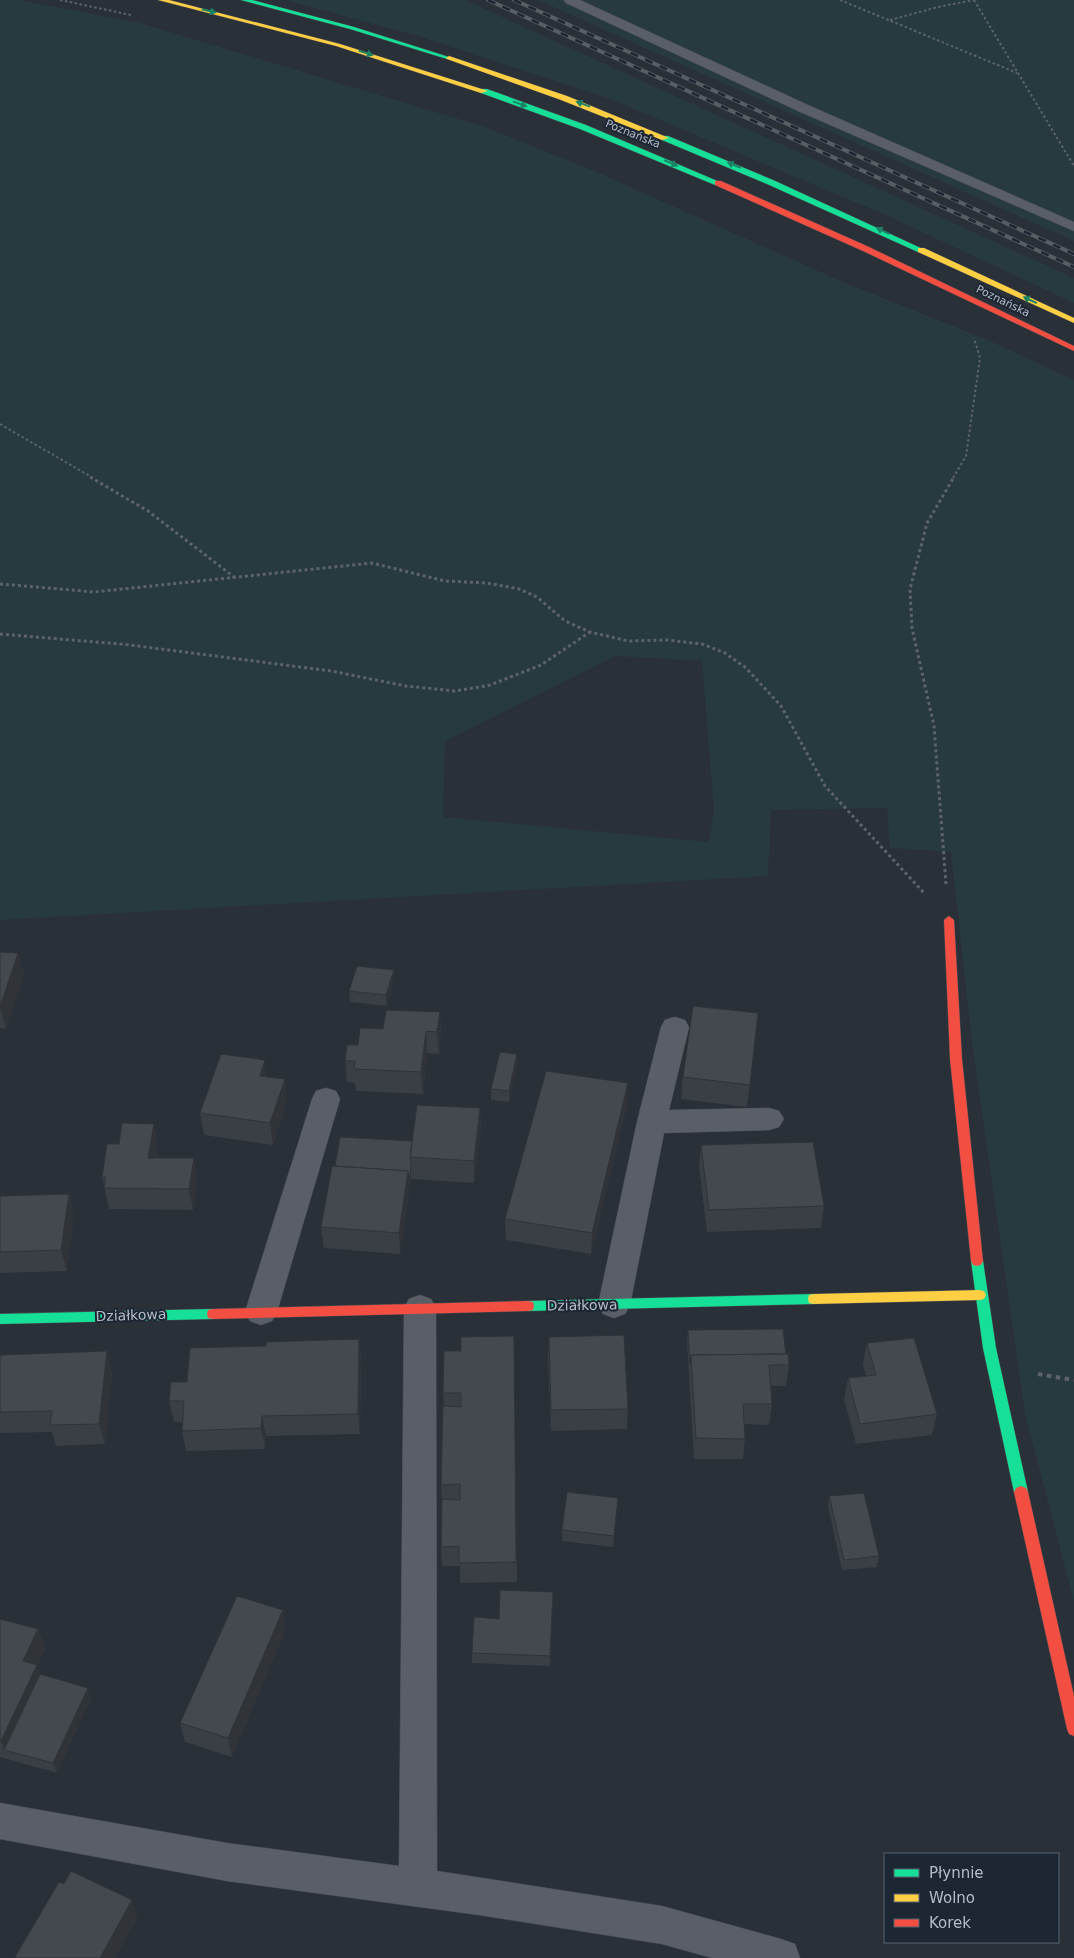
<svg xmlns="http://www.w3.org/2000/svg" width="1074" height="1958" viewBox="0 0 1074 1958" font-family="'DejaVu Sans',sans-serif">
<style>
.green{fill:#273a3e;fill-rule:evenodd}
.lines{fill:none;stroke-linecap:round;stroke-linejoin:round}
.lane-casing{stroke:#484c53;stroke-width:1}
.street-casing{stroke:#484c53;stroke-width:1}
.fast-casing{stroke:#484c53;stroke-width:1}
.slow-casing{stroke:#484c53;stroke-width:1}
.jam-casing{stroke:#484c53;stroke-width:1}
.path-far2{stroke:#5d636a;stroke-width:2;stroke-dasharray:2.5 2.5;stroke-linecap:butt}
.path-far1{stroke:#5d636a;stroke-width:3;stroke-dasharray:3 3;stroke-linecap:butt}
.path{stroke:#5d636a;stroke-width:4;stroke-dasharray:4.5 4.5;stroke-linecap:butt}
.lane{fill:#5a5e66;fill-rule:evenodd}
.street{fill:#5a5e66;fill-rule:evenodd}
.fast{fill:#16e098;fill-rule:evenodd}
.slow{fill:#ffcf43;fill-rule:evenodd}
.jam{fill:#f24e42;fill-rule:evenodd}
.rail-casing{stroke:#595d64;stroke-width:4}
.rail{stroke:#1d2633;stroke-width:2.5;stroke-dasharray:8;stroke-linecap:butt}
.wall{fill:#3a3f45}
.shaded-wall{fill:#303338}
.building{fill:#444950;stroke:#303338}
.oneway{fill:#1a8366}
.labels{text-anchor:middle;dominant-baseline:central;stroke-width:4;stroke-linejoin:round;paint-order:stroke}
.far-street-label{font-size:11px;fill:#b4bcc9;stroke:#1d2633}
.street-label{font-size:14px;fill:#b4bcc9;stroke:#1d2633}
</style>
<rect width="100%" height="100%" fill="#2a3038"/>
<!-- green -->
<g class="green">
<path d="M0 0H19L140 23 485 127 592 170 843 282 988 340 1074 380V1602L1025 1413 972 1042 951 852 890 848 887 808 771 810 768 876 0 920ZM615 656 702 661 714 809 709 842 443 817 445 741Z"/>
<path d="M286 0H465L1074 278V303L888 216 608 98 421 37Z"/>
<path d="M538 0H1074V241Z"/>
</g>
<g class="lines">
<!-- lane casing -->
<g class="lane-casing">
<path id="lane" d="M564 0H580L808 105 1074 222V231L798 111 566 3Z"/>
</g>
<!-- street casing -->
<g class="street-casing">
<g id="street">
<path d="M675 1017 685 1020 689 1027 669 1110 769 1108 779 1111 784 1119 779 1127 769 1130 664 1133 630 1305 625 1314 614 1318 603 1314 598 1305 637 1122 661 1027 665 1020Z"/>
<path d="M326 1088 336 1091 340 1099 277 1312 272 1321 261 1325 250 1321 245 1312 312 1099 316 1091Z"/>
<path d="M420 1295 431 1299 436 1308 437 1871 662 1906 781 1939 795 1944 800 1958H712L662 1944 479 1915 227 1881 0 1839V1803L227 1843 399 1866 404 1308 409 1299Z"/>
</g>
</g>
<!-- fast casing -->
<g class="fast-casing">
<g id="fast">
<path d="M241 0H252L354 27 452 58 447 59 350 29Z"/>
<path d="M481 89H487L586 125 722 183 715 185 580 129 481 93Z"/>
<path d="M662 136H668L773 180 925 250 918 252 767 184 662 140Z"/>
<path d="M977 1256 981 1257 983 1261 996 1348 1028 1492 1026 1496 1021 1498 1016 1496 1014 1492 983 1348 971 1261 973 1257Z"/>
<path d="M814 1294 819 1295 820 1299 819 1303 814 1304 528 1311 523 1310 522 1306 523 1302 528 1301Z"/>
<path d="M213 1309 218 1310 219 1314 218 1318 213 1319 0 1324V1314Z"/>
</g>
</g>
<!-- slow casing -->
<g class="slow-casing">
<g id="slow">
<path d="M158 0H169L340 44 488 91 481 93 336 46Z"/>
<path d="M449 56 567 96 669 138 662 140 561 100 447 59 446 58Z"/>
<path d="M918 248H924L1074 318V323L918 252Z"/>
<path d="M980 1290 984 1291 986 1295 984 1299 980 1300 814 1304 809 1303 808 1299 809 1295 814 1294Z"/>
</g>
</g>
<!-- jam casing -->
<g class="jam-casing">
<g id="jam">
<path d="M715 181H721L869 247 1074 346V351L863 251 715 185Z"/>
<path d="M949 916 954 920 962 1059 983 1261 981 1265 977 1266 973 1265 971 1261 950 1059 944 920Z"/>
<path d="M528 1301 533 1302 534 1306 533 1310 528 1311 213 1319 208 1318 207 1314 208 1310 213 1309Z"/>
<path d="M1021 1486 1026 1488 1028 1492 1074 1696V1736L1069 1734 1067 1729 1014 1492 1016 1488Z"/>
</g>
</g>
<!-- path-far2 -->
<g class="path-far2">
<path d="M60 0 131 15"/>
<path d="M840 0 1017 73"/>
<path d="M974 0 1074 166"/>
<path d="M890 20 938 7 974 0"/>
<path d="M0 424 93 478"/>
<path d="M953 478 966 456 980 358 974 338"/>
</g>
<!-- path-far1 -->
<g class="path-far1">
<path d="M90 477 148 511 234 577"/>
<path d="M0 584 94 592 372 563 445 581 487 583 519 589 537 597 565 621 590 632 628 641 667 640 702 644 725 653 746 668 781 706 825 786 925 894"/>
<path d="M0 634 130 645 331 671 406 686 455 691 490 685 541 665 590 632"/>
<path d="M946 884 934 726 912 628 910 589 927 523 954 477"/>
</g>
<!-- path -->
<path class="path" d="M1038 1374 1074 1380"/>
<!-- lane -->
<use href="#lane" class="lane"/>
<!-- street -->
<use href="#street" class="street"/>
<!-- fast -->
<use href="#fast" class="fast"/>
<!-- slow -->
<use href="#slow" class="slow"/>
<!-- jam -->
<use href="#jam" class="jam"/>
<!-- rail casing -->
<g class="rail-casing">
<g id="rail">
<path d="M488 0 1074 267"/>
<path d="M514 0 1074 254"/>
</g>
</g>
<!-- rail -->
<use href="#rail" class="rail"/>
</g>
<!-- wall -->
<g class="wall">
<path d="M0 952 18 953 24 975 6 1029 0 1028Z"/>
<path d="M394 970V982L387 1006 350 1002 349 991Z"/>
<path d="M440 1012 441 1034 439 1054 427 1053 423 1094 356 1091 355 1083 347 1082 345 1061 358 1045 383 1029Z"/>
<path d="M758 1013 747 1107 681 1099 683 1077Z"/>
<path d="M517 1065 509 1102 491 1100V1089Z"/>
<path d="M267 1077 285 1079 287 1101 273 1145 204 1135 200 1113Z"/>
<path d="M627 1105 591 1254 506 1240 505 1219Z"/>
<path d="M480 1108 481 1130 474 1183 411 1179 400 1254 324 1248 321 1227 335 1166 412 1141Z"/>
<path d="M158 1145 156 1158 197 1180 193 1210 109 1209 102 1177Z"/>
<path d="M701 1145 824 1206 821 1228 707 1232 699 1167Z"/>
<path d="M69 1194 74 1215 67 1271 0 1273V1196Z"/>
<path d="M688 1330 786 1354 789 1365 786 1386H771L772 1404 769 1425 744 1424 745 1439 743 1459H694L687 1341Z"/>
<path d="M514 1336 517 1582 460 1583V1566H442L441 1547 442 1499 441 1485 444 1406 443 1393 461 1351Z"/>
<path d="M549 1337 628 1409 627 1429 551 1431 548 1358Z"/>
<path d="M359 1339 361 1360 360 1434 266 1436 265 1449 186 1451 182 1431 183 1422H174L169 1401 187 1382 266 1346Z"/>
<path d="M867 1343 937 1414 932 1435 856 1444 844 1399 848 1378 866 1376 863 1364Z"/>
<path d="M0 1355 112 1372 105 1444 56 1446 52 1432 0 1433Z"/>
<path d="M829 1496 879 1556 877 1567 842 1570 828 1506Z"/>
<path d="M618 1498 613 1547 562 1541V1530Z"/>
<path d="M553 1592 550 1666 472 1663V1653Z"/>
<path d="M283 1610 286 1629 232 1757 185 1742 180 1723Z"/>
<path d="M0 1619 38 1629 45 1648 37 1665 40 1674 91 1698 57 1773 0 1757Z"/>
</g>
<!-- shaded-wall -->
<g class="shaded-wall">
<path d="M18 953 24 975 6 1029 0 1007Z"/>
<path d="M394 970V982L387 1006 386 995Z"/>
<path d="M440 1012 441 1034 439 1054 437 1032Z"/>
<path d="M426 1031 427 1053 423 1094 421 1072Z"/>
<path d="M517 1054V1065L509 1102V1091Z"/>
<path d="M265 1060 268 1082 260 1076Z"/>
<path d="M285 1079 287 1101 273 1145 270 1123Z"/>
<path d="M628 1083 627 1105 591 1254 592 1233Z"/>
<path d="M480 1108 481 1130 474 1183V1161Z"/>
<path d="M154 1124 158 1145 152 1179 148 1158Z"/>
<path d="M194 1158 197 1180 193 1210 189 1189Z"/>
<path d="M411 1168V1179L400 1254 399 1233 408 1171Z"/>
<path d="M69 1194 74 1215 67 1271 61 1250Z"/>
<path d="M359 1339 361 1360 360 1434 358 1414Z"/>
<path d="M107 1351 112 1372 105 1444 99 1424Z"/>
<path d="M262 1416 266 1436 265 1449 261 1428Z"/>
<path d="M283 1610 286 1629 232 1757 228 1738Z"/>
<path d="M38 1629 45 1648 37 1665 44 1684 4 1750 1 1741 23 1661Z"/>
<path d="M88 1688 91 1698 57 1773 53 1763Z"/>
<path d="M132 1900 138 1917 116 1958H100Z"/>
</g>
<!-- building -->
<g class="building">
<path d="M0 952 18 953 0 1007Z"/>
<path d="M357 966 394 970 386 995 349 991Z"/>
<path d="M693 1006 758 1013 750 1085 683 1077Z"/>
<path d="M386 1010 440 1012 437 1032 426 1031 421 1072 354 1069 355 1061H345L347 1045H358L360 1028 383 1029Z"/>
<path d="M500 1052 517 1054 509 1091 491 1089Z"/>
<path d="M221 1054 265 1060 260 1076 285 1079 270 1123 200 1113Z"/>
<path d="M546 1071 628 1083 592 1233 505 1219Z"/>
<path d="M417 1105 480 1108 474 1161 410 1157Z"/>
<path d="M122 1123 154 1124 148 1158H194L189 1189 104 1188 106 1177H102L107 1144H119Z"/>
<path d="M340 1137 412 1141 410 1157 411 1168 409 1181 408 1171 335 1166Z"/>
<path d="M813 1142 824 1206 709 1210 701 1145Z"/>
<path d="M332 1166 408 1171 399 1233 321 1227Z"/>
<path d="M69 1194 61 1250 0 1252V1196Z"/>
<path d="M783 1329 786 1354 691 1355 690 1365 688 1330Z"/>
<path d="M624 1335 628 1409 551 1410 549 1337Z"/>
<path d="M514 1336 516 1562 459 1563V1546L441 1547 442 1499 460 1500V1484L441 1485 443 1406 461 1407V1393H443L444 1351H461V1337Z"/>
<path d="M914 1338 937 1414 860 1424 848 1378 876 1375 867 1343Z"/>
<path d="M359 1339 358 1414 262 1416 261 1428 182 1431 184 1401H169L171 1382H187L190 1348 266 1346V1342Z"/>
<path d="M107 1351 99 1424 50 1425 52 1411 0 1412V1355Z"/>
<path d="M788 1354 789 1365H769L772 1404H743L745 1439 696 1438 691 1355Z"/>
<path d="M567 1492 618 1498 614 1536 562 1530Z"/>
<path d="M864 1493 879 1556 844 1560 829 1496Z"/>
<path d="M500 1590 553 1592 550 1656 472 1653 474 1617 499 1619Z"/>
<path d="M237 1596 283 1610 228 1738 180 1723Z"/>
<path d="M0 1619 38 1629 23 1661 37 1665 1 1741H0Z"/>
<path d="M40 1674 88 1688 53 1763 4 1750Z"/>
<path d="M71 1871 132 1900 100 1958H17L15 1957 59 1882 64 1884Z"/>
</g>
<!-- one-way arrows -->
<defs><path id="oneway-solid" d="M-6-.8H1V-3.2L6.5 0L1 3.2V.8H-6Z" transform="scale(1.25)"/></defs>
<g class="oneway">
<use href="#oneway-solid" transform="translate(209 11) rotate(13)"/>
<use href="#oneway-solid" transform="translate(366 53) rotate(17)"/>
<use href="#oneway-solid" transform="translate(520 104) rotate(20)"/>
<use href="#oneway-solid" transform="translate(583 104) rotate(-160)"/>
<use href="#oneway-solid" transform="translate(671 163) rotate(23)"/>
<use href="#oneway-solid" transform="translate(734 165) rotate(-157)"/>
<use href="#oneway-solid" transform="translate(883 231) rotate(-155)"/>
<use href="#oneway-solid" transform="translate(1030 300) rotate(-155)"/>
</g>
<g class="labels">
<!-- far-street labels -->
<g class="far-street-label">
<text transform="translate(633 134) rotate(22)">Poznańska</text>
<text transform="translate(1003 301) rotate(26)">Poznańska</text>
</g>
<!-- street labels -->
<g class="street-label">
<text transform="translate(582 1305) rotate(-1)">Działkowa</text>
<text transform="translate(131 1315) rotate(-2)">Działkowa</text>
</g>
</g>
<!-- legend -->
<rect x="884" y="1853" width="175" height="90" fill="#1d2633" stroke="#59626f"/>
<rect x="894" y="1869" width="25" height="8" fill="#16e098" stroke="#59626f"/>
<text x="929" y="1878" font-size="15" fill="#b4bcc9">Płynnie</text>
<rect x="894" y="1894" width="25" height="8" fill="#ffcf43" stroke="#59626f"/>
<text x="929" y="1903" font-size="15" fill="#b4bcc9">Wolno</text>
<rect x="894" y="1919" width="25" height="8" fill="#f24e42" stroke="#59626f"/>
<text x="929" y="1928" font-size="15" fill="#b4bcc9">Korek</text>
</svg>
